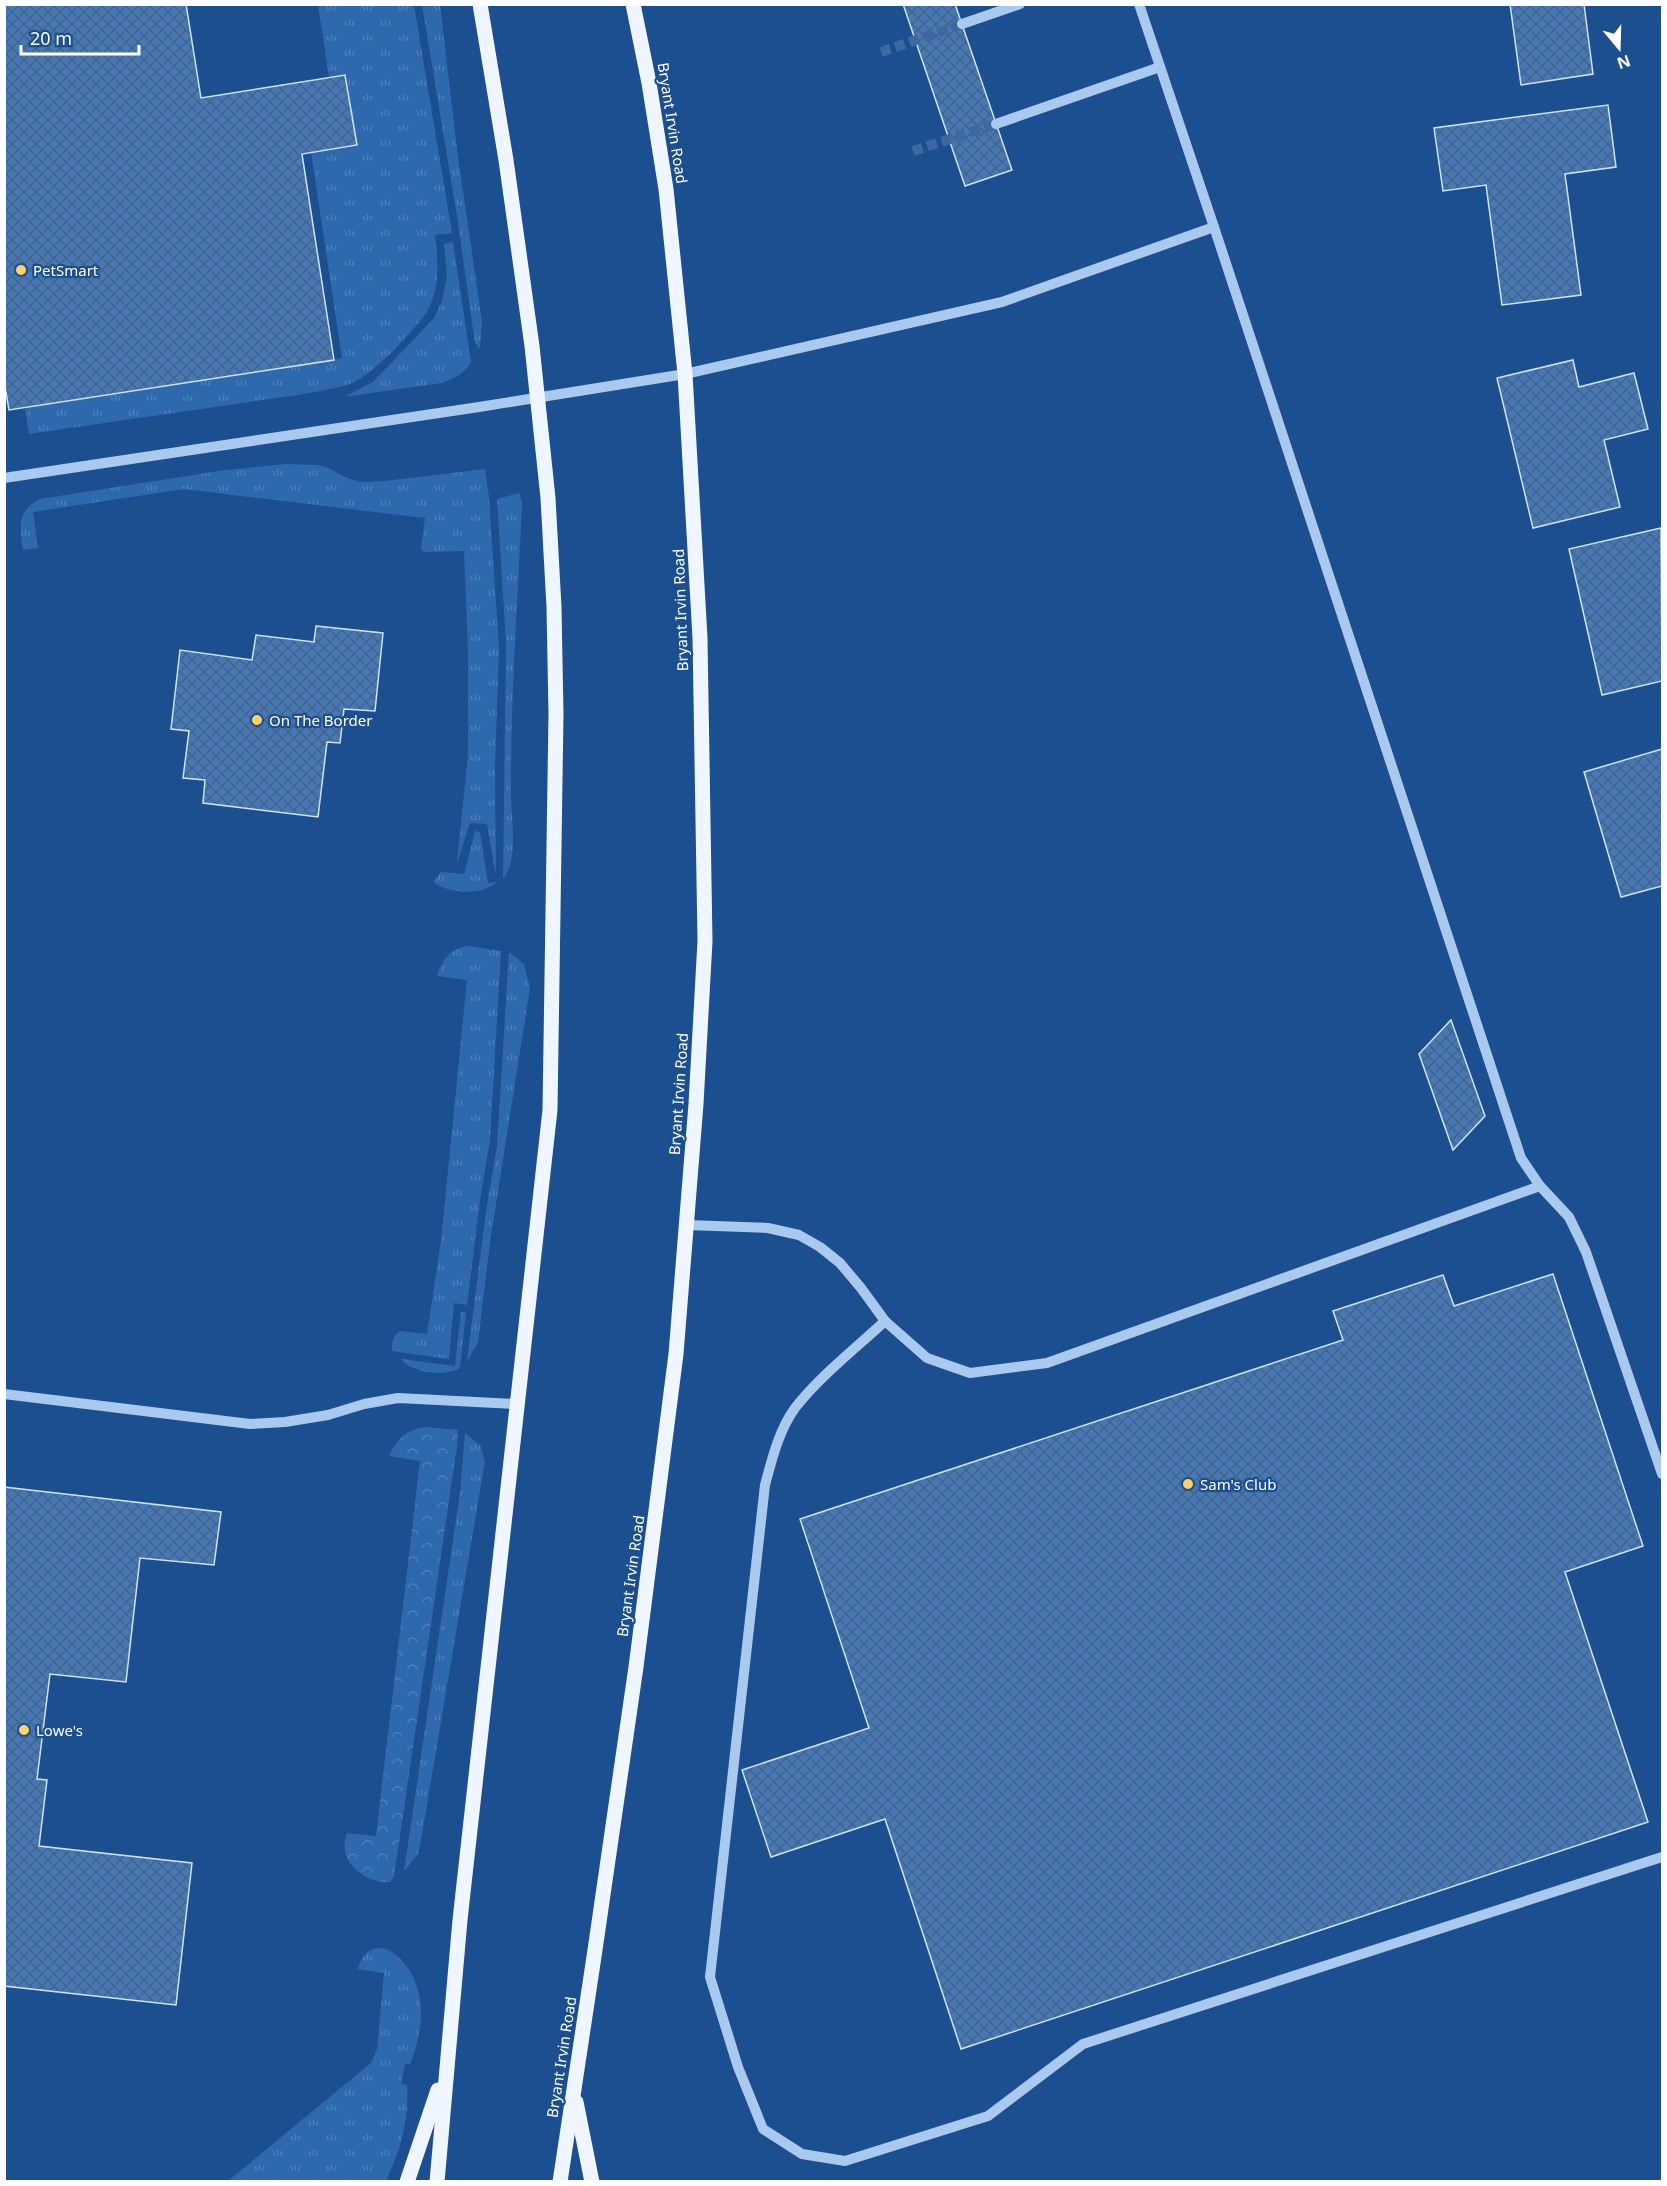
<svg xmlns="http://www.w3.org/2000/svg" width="1667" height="2186" viewBox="0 0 1667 2186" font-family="'Noto Sans',sans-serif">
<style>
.grass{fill:url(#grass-tufts)}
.forest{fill:url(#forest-crowns)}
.building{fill:url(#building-cross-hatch);stroke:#cfe3fa;stroke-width:1.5}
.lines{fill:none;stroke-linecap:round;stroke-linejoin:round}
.minor-tunnel{stroke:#3d69a0;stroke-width:10;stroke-dasharray:10 5;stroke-linecap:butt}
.minor{stroke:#a9c9ee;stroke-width:10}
.major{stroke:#f0f6ff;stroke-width:15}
.poi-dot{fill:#ffd166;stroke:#1b4f8f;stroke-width:2}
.labels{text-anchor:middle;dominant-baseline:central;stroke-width:4.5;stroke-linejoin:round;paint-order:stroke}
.street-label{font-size:15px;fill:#fff;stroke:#1b4f8f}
.poi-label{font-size:15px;fill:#fff;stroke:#1b4f8f;text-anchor:start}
</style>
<defs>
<pattern id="grass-tufts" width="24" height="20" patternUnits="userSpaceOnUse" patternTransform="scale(1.5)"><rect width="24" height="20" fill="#2e69ad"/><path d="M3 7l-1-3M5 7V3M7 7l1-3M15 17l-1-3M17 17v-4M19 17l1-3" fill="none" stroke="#4d80b9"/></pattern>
<pattern id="forest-crowns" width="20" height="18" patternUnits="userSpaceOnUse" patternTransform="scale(1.5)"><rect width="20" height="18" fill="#2e69ad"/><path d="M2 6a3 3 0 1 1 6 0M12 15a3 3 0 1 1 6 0" fill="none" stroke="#4d80b9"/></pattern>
<pattern id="building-cross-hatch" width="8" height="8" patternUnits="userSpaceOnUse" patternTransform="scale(1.5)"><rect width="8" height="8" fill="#4478b7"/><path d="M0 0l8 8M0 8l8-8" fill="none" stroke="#486282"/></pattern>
</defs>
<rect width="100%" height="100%" fill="#1b4f8f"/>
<!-- grass -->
<g class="grass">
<path d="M318 5H414L452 233 435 235C438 264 441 289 425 315 409 335 375 373 352 383 339 388 324 390 310 393L29 434 25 407 342 358 311 152 357 144 346 75 329 77Z"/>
<path d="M422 5H440L458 157 482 322 480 349 475 343 457 216Z"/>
<path d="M453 242 471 362C463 374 456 378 442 383L344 397 373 382 434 318 442 301 447 275 444 244Z"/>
<path d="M284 464 318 465 328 468 347 478 360 482 384 481 485 469 489 498 499 647 495 768 496 876 487 824 470 823 457 863 468 755V650L464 551 424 552 421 549 425 518 184 489 33 512 38 548 23 550C20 527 16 511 40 499L219 471Z"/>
<path d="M519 493 522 502C518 601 510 700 511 799 512 822 518 861 503 879L506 643 497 499Z"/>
<path d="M475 831 480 832 488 883 497 882C482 896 449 894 433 882L441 872 464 874Z"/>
<path d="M468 946 501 951 490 1140 480 1200 467 1305 454 1303 449 1359 392 1351C392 1342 392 1337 400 1331L427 1334 441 1241 467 980 437 976C443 959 450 948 468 946Z"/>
<path d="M509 952 524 964 530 988 490 1242 478 1343 467 1361 486 1211 497 1146Z"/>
<path d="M461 1312H466L460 1368C444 1377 414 1374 401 1359L455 1366Z"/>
<path d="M465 1433 480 1445 485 1461 420 1846 418 1854 404 1871 460 1493Z"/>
<path d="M377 1948C389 1948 396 1954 404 1963 428 1991 423 2032 410 2064H405L401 2084 407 2085C410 2117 400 2152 386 2181H228L371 2063 377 2049 384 1973 358 1969C361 1958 365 1951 377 1948Z"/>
</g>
<!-- forest -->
<path class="forest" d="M427 1427 458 1430 457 1446 394 1877 390 1882C364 1883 336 1861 347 1833L376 1836 420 1461 389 1456C397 1438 407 1429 427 1427Z"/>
<!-- building -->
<g class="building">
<path d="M4 4H186L201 98 345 75 357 145 302 154 334 360 9 410 4 381Z"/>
<path d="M903 4H955L1012 170 965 186Z"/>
<path d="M1510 4H1584L1593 74 1521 85Z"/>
<path d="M1608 105 1616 167 1565 174 1581 295 1502 305 1486 185 1443 191 1434 128Z"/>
<path d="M1573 360 1579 387 1634 373 1648 429 1604 440 1620 507 1533 528 1497 378Z"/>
<path d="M1661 528 1662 681 1602 695 1569 549Z"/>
<path d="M316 626 383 633 375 711 344 709 340 743 327 742 318 817 203 803 205 780 183 778 189 731 171 729 180 650 252 660 256 635 314 642Z"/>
<path d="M1662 749V886L1621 897 1584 772Z"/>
<path d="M1451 1020 1485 1116 1453 1150 1419 1054Z"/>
<path d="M1553 1274 1643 1546 1565 1572 1648 1822 961 2049 885 1819 771 1857 742 1770 869 1728 800 1519 1343 1340 1333 1311 1443 1275 1454 1306Z"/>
<path d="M4 1487 221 1512 214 1565 140 1558 126 1682 50 1674 37 1779 47 1780 39 1846 192 1863 176 2005 4 1986Z"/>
</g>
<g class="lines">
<!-- minor-tunnel -->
<g class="minor-tunnel">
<path d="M881 52 962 24"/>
<path d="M913 151 996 124"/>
</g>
<!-- minor -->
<g class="minor">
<path d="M1139 4 1214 227"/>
<path d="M962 24 1020 4"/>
<path d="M996 124 1160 67"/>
<path d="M4 478 479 407 685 374 1002 302 1214 227 1521 1158 1540 1186"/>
<path d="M687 1225 768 1228 799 1235 820 1247 840 1263 861 1288 885 1321 927 1358 970 1373 1047 1363 1540 1186 1569 1217 1586 1252 1662 1474"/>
<path d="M885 1321C855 1349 820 1376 795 1408 779 1430 772 1459 765 1485L710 1977 738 2067 763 2129 802 2154 845 2161 988 2116 1083 2044 1662 1857"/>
<path d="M4 1394 250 1424 285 1422 328 1415 364 1404 398 1398 516 1404"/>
</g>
<!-- major -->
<g class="major">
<path d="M576 2102 592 2182"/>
<path d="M407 2182 438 2090"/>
<path d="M437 2182 460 1920 550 1110 556 714 554 607 548 498 532 346 506 160 480 4"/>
<path d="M560 2182 595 1950 636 1667 676 1354 696 1104 705 941 700 638 685 374 666 189 649 83 633 4"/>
</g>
</g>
<!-- markers -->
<g class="poi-dot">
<circle cx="21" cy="270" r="6"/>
<circle cx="257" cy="720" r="6"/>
<circle cx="1188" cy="1484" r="6"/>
<circle cx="24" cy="1730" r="6"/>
</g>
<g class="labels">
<!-- street labels -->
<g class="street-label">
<text transform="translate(673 123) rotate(81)">Bryant Irvin Road</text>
<text transform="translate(680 610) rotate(-92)">Bryant Irvin Road</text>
<text transform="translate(678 1094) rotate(-86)">Bryant Irvin Road</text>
<text transform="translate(630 1576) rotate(-82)">Bryant Irvin Road</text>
<text transform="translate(561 2057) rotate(-81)">Bryant Irvin Road</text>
</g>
<!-- poi labels -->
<g class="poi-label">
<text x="33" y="270">PetSmart</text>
<text x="269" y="720">On The Border</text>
<text x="1200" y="1484">Sam's Club</text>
<text x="36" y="1730">Lowe's</text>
</g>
</g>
<!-- border -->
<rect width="1667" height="2186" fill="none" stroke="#ffffff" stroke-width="12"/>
<!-- north arrow -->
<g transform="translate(1619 48) rotate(161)" stroke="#1b4f8f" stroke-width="4.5" paint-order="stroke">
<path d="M0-4.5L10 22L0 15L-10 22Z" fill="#ffffff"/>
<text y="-9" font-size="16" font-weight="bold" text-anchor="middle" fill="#ffffff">N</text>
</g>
<!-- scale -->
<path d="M21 45v9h118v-9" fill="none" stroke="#ffffff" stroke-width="3"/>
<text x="30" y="45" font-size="18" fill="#ffffff" stroke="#1b4f8f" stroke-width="4.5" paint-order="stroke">20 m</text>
</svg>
